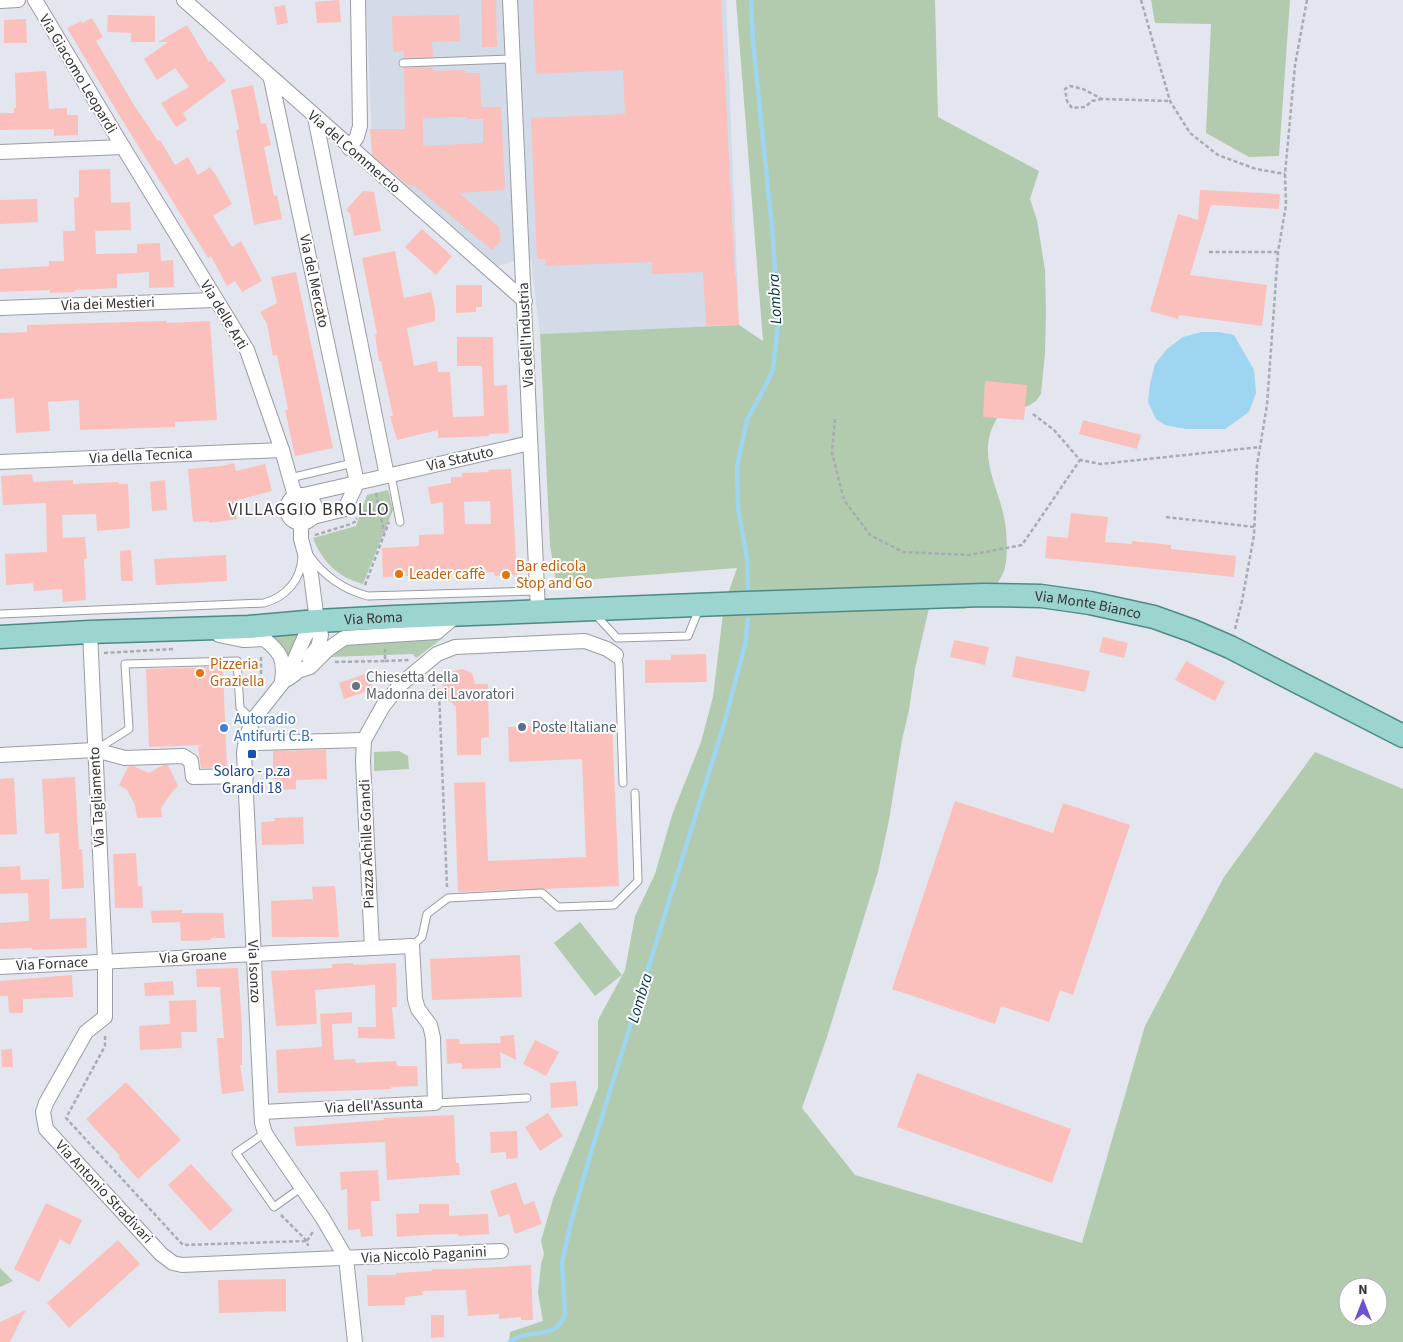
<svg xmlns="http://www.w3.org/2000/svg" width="1403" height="1342" viewBox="0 0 1403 1342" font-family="'Source Sans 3',sans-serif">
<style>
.built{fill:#d3dae8}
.green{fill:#b2cbae;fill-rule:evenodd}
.water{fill:#9ed5f0}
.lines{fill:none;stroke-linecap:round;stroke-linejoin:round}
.stream{stroke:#9ed5f0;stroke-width:4.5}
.building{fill:#fbc0bc;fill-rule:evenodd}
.service-casing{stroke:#999ca3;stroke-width:9}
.minor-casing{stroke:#999ca3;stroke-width:16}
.tertiary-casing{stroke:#999ca3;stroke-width:20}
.primary-casing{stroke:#4c8a85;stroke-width:25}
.path{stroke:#a8abb1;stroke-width:2.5;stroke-dasharray:4 2.5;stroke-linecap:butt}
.service{stroke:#fff;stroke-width:7}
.minor{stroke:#fff;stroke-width:14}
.tertiary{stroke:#fff;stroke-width:18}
.primary{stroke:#9cd5cf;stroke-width:22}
.food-dot{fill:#e8710a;stroke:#fff;stroke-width:2}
.worship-dot{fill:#6b7280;stroke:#fff;stroke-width:2}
.service-dot{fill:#5c6f8a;stroke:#fff;stroke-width:2}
.shop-dot{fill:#3f7fe0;stroke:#fff;stroke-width:2}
.transit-dot{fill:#1a4fb4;stroke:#fff;stroke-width:2}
.labels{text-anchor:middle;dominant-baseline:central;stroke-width:4;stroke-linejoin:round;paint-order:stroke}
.street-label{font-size:15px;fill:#333437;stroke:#fff}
.food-label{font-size:15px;fill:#c56008;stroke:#fff;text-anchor:start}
.worship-label{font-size:15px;fill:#5b616d;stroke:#fff;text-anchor:start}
.shop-label{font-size:15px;fill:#366cbe;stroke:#fff;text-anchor:start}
.service-label{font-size:15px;fill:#4e5e75;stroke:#fff;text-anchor:start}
.transit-label{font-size:15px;fill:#164399;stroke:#fff}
.water-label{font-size:16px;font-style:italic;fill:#003143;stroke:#fff}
.quarter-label{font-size:18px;letter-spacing:1px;fill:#333437;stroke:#fff}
</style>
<rect width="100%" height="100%" fill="#e3e6ee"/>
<!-- built -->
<path class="built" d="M366 0H726L739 325 540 334 531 260 510 262 498 266 375 158 372 139Z"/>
<!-- green -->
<g class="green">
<path d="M736 0H935L938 117 1039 171 1030 199 1037 220 1045 270 1046 312 1045 353 1041 394 1036 401 1028 406 999 415C975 452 996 480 1004 517 1007 530 1008 555 1005 567 1004 573 1000 579 997 584L970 588 965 609 929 608 915 669 909 710 902 740 889 820 878 872 826 1040 802 1108 855 1175 1082 1243 1145 1026 1224 877 1315 752 1403 789V1342H509L510 1332 543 1321 538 1293 541 1264 544 1254 541 1241 553 1199 598 1088V1020L625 970 635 916 655 874 672 815 701 742 713 697 724 605 737 568 556 582 550 545 540 334 739 325 763 341ZM1348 1287H1378V1317H1348Z"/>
<path d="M1151 0H1290L1279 156 1249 157 1206 133 1211 24 1155 23Z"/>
<path d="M388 490 393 510 363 584C338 577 323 563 313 538L356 526 367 495Z"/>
<path d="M297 634 299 636 288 659 283 648 271 636V635Z"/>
<path d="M443 638 416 658 413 654 331 657 346 646 362 641Z"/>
<path d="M399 751 408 756 409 769 374 771V752Z"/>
<path d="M580 922 622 975 595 996 554 943Z"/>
<path d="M0 1268 13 1281 0 1287Z"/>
</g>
<!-- water -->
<path class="water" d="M1201 332H1219L1234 335 1254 370 1256 393 1249 412 1225 429H1186L1165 425 1156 419 1148 402 1150 384 1155 364 1167 349 1183 337Z"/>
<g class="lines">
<!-- stream -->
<g class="stream">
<path d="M748 592 747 559 738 508 737 466 747 420 768 381 773 369 778 323 773 238 753 41 751 0"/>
<path d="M510 1342C527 1327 557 1342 565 1314L562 1263 571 1222 592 1149 724 724 745 645 748 619"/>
</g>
</g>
<!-- building -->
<g class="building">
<path d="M339 0 341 22 317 23 315 2Z"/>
<path d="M481 0H496L497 47H482Z"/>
<path d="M533 0H721L735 276H736L739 325 706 326 703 272 652 274V262L545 266V259H537L531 118 625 114 623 70 536 74Z"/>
<path d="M285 5 288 23 277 25 274 7Z"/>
<path d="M108 15 155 16V42H131V33L107 32Z"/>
<path d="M459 15 460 41 432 42 433 57 404 58V51L393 52 392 16Z"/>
<path d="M92 18 103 37 96 41 134 105 158 141 160 140 175 165 188 157 198 175 210 167 217 177 232 204 213 216 232 247 241 241 262 281 242 292 235 281 227 286 211 256 208 258 124 123 67 28 81 21 82 23Z"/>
<path d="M26 19 27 43H4V20Z"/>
<path d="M187 25 209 62 211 61 226 81 183 113 187 120 176 127 161 103 189 87 175 68 157 80 144 59 168 42H158Z"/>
<path d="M433 67V71L465 70V73H480L481 107H501L505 190 459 193 499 227 501 240 492 250 415 186 408 185 372 155 370 129H405L404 68ZM467 117V119H483V143L423 146V118Z"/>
<path d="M46 71 49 109 67 108V115H78V135L54 136V129L0 130V113H14V108H16L15 73Z"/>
<path d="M253 85 261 124 266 123 271 145 264 147 274 196 277 195 282 219 254 225 236 130 239 129 231 90Z"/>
<path d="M110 169 111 203 130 202 131 230 95 231 96 254 137 253V244L160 243 161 261 173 260 174 287 149 288V272L117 274V288L75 290V292L50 293V290L0 292V269L49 266V261H64L63 231H75L74 198 79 197V170Z"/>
<path d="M1200 190 1280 194 1279 209 1211 205 1190 275 1267 285 1262 326 1179 315 1178 319 1150 311 1178 214 1198 220Z"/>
<path d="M363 191 374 192 381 231 354 236 350 214 346 210Z"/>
<path d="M37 199 38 222 0 224V200Z"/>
<path d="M422 229 452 256 436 275 405 247Z"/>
<path d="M395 251 404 298 431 292 435 308V321L407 328 414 366 437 361 438 372H450L453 417 484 416 482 366H457V337H493L494 386 507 385 509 433 489 434V436L438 438V430L397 440 390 416H393L381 361H379L375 335 377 334 362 258Z"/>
<path d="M296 272 333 448 295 456 285 410 288 409 277 355 273 356 267 324 260 312 277 303 271 277Z"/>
<path d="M456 285H482V307H476V312L456 313Z"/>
<path d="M166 321 167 323 210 321 217 420 175 422V427L80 430 79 400 48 402 50 431 16 433 14 398 0 399V333L27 332V325Z"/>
<path d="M985 381 1027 385 1024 420 983 417Z"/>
<path d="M1083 420 1141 435 1137 449 1079 434Z"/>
<path d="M234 463 236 471 265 464 272 491 234 501 237 519 209 523V521L193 522 188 469 222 466Z"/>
<path d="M511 469 517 575 495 576 494 572 383 577 382 548 419 546V535L444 534 443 502 431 504 428 487 451 483V477H462V473L489 472 488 470ZM490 501 491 524H465L464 502Z"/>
<path d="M32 474 33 482 73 480V484L119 482V484H128L130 528 97 531 96 514 62 515 63 538 85 537 87 559H84L86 600 63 602 62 589 34 591 33 583 6 585 5 554 47 552 46 503 3 505 1 476Z"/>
<path d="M165 480 167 510 152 511 150 482Z"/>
<path d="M1071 513 1108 517 1105 542 1132 544V541L1171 545V549L1236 556 1234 577 1045 558 1047 536 1068 538Z"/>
<path d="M131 550 133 581H121L120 551Z"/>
<path d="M226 555 227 581 156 585 154 559Z"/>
<path d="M1103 637 1128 643 1124 658 1099 652Z"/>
<path d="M954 640 989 647 985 665 950 657Z"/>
<path d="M706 654 707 682 645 683V660H671V655Z"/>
<path d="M1016 656 1090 671 1085 692 1012 677Z"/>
<path d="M1186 661 1225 682 1215 701 1175 680Z"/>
<path d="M214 667 223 672 227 767 201 768 198 747 202 745 149 747 146 669Z"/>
<path d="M462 669 472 673 475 684H488L489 737 481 738V755H457L456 707 445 697 442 690 444 679 454 671Z"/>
<path d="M368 673 373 689 344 699 339 683Z"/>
<path d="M612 723 619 886 458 892 454 783 485 782 488 861 586 857 582 759 509 762 508 727Z"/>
<path d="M326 750 327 779 296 780V789L280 790V779H273V751Z"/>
<path d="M163 765H168L178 786 172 792 161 808 162 817 137 818 135 805 127 790 119 785 128 767 133 766 149 773Z"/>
<path d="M75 777 79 849H82L84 888 62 889 59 833 45 834 42 779Z"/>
<path d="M14 778 17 834 0 835V779Z"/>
<path d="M955 801 1053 833 1063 803 1130 825 1073 995 1060 990 1049 1022 1001 1006 995 1024 892 989Z"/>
<path d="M303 817 304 844 262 845 261 822 275 821 274 818Z"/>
<path d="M136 853 138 886H142L143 908H115L113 854Z"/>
<path d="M20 866 21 880 49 879 50 919 86 918 87 948 32 950V948L0 949V923L29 921 28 893 0 894V867Z"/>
<path d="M335 886 339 937H272L271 901 313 899 312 887Z"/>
<path d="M182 910V913H223L225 938H211V940L181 941 180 922 152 923 151 911Z"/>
<path d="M520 955 522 997 432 1000 430 959Z"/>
<path d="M353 963V965L396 963 397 1007H392L395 1039 358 1038V1027H376L375 985 315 990 317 1024 276 1026 271 971 332 968V964Z"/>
<path d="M238 968 242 1028V1065H240L244 1091 222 1094 219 1067 217 1038H224L220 987H197L196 969Z"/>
<path d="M72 975 73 997 23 999V1013H9L8 996H0V981Z"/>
<path d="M173 981 174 995 145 996 144 983Z"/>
<path d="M196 1000 197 1032H181L182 1048 140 1050 139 1026 170 1024 169 1001Z"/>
<path d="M352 1012V1023L332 1024 334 1060 355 1059 356 1063 396 1061 397 1066H417L418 1086 391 1087V1089L278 1093 276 1050 322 1047 320 1014Z"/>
<path d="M514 1035 516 1060 500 1052 501 1068 462 1069V1063L447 1064 446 1039H459L460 1044 501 1043 500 1036Z"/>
<path d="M535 1040 559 1052 546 1076 523 1064Z"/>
<path d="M12 1049 13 1067H2L1 1050Z"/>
<path d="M917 1073 1071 1129 1052 1183 897 1127Z"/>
<path d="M576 1081 578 1106 551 1108 550 1083Z"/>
<path d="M126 1082 181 1140 138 1179 118 1157 120 1156 86 1119Z"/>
<path d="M548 1113 563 1136 540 1151 525 1127Z"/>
<path d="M454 1115 456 1163H459L460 1175 387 1180 385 1142 296 1146 294 1127 384 1120 383 1118Z"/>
<path d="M517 1131 518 1158 506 1159V1152L491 1153 490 1132Z"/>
<path d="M191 1164 233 1210 210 1231 168 1185Z"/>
<path d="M378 1170 380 1201H371L373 1236 361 1237 360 1229 348 1230 347 1189 341 1190 340 1172Z"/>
<path d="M516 1182 524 1205 534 1201 542 1224 515 1234 509 1214 499 1217 490 1191Z"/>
<path d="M46 1203 82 1220 70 1245 60 1239 39 1282 14 1269Z"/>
<path d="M419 1204H449V1216L488 1214 489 1234 459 1236 458 1234 422 1235 397 1237 396 1214 419 1213Z"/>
<path d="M118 1240 140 1264 69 1328 47 1303Z"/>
<path d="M531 1265 533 1320H521V1317L499 1319V1314L468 1316 466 1290 422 1291 423 1295 405 1297V1305L368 1306 367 1275H396V1273L432 1271V1269H460Z"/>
<path d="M286 1279V1311L219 1313 218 1280Z"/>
<path d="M26 1310 10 1342H0V1322Z"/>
<path d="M431 1315H444V1337L431 1338Z"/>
</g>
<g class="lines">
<!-- service casing -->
<g class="service-casing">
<g id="service">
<path d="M403 63 513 59"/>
<path d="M391 475 400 522"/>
<path d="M290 478 353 463"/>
<path d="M309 555C324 576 344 590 368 596L537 591"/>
<path d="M0 614 264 603C286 597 301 580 302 557"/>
<path d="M595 614 617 638 688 636 699 609"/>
<path d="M616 655 619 664 623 783"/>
<path d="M97 749 129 729 125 664 237 661 240 708 253 720"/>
<path d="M412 946 422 937 427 914 448 898 542 893 558 907 614 905 638 881 635 793"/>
<path d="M435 1103 527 1098"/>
<path d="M265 1133 236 1153 274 1207 302 1187"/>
</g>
</g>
<!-- minor casing -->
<g class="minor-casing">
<g id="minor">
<path d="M35 0 123 147 247 350 282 450 295 496"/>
<path d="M184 0 525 301"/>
<path d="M510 0 538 611"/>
<path d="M0 1 18 0"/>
<path d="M271 79 357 483"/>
<path d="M315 117 387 476"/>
<path d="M349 148 357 137 360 126 358 0"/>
<path d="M0 152 123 147"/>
<path d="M0 308 215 300"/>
<path d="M0 462 282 450"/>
<path d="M304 495 530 443"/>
<circle cx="301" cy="509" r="14"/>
<path d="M313 517 345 509 357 483"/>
<path d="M301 522V539L311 575 317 621 321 635 318 647 309 658"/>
<path id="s1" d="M317 621 305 636 287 677 253 720 246 738 244 753 262 1123 265 1133 272 1144 322 1217 346 1258 355 1342"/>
<path d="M90 632 105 962V1017L86 1032 46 1103 43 1112 46 1129 161 1254 173 1263 182 1265 501 1251"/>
<path d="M219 635 243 640 264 639C281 652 285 660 282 681"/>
<path d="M294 672 310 667 327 650 344 638 437 632 457 615"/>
<path d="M246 738 257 743 364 740"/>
<path d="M0 755 95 750 125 758 183 756 191 761 193 777 246 776"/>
<path d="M372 948 363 761 364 740 383 706 401 684 437 654 455 647 585 641 607 649 616 655"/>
<path d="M0 967 412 946 415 999 418 1009 430 1025 433 1038 435 1103 262 1112"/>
</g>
</g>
<!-- tertiary casing -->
<g class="tertiary-casing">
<path id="tertiary" d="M287 677 294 672"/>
</g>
<!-- primary casing -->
<g class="primary-casing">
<g id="primary">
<path id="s2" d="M0 637 90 632 249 627 317 621 394 617 746 603 984 595 1041 596 1090 603 1154 617 1193 631 1230 647 1403 736"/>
</g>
</g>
<!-- path -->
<g class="path">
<path d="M1141 0 1170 101 1190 133 1218 155 1256 169 1285 174"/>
<path d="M1102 99 1092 101 1085 107 1072 108 1067 101 1065 89 1070 86 1083 89 1102 99 1170 101"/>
<path d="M1209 252H1278"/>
<path d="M1033 414 1054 430 1080 460 1101 464 1260 447"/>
<path d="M835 419 832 453 844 500 870 535 903 552 969 555 1022 545 1080 460"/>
<path d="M376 493 384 532"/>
<path d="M358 514 388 505"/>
<path d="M1166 517 1255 527"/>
<path d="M315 535 351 524 356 521 357 518"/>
<path d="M365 585 389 522"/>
<path d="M1235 629 1242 601 1254 535 1257 465 1267 405 1278 252 1286 205 1285 174 1295 65 1307 0"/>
<path d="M104 653 173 649"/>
<path d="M385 661 409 660"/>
<path d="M335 662 385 661V649"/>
<path d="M428 680 439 691 447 887"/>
<path d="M261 687V655"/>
<path d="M105 1036V1046L66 1118 183 1245 307 1241"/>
<path d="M281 1215 307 1241 308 1246"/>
<path d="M307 1241 314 1230"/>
</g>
<!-- service -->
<use href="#service" class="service"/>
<!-- minor -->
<use href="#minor" class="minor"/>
<!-- tertiary -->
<use href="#tertiary" class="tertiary"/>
<!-- primary -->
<use href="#primary" class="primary"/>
</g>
<!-- markers -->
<g class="food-dot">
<circle cx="399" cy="574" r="5"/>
<circle cx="506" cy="575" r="5"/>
<circle cx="200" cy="673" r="5"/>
</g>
<circle class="worship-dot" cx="356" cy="686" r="5"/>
<circle class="service-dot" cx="522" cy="727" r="5"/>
<circle class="shop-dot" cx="224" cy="728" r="5"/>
<rect class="transit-dot" x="247" y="749" width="10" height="10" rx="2.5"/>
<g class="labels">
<!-- street labels -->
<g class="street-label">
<text transform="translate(78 74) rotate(59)">Via Giacomo Leopardi</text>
<text transform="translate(354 152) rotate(41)">Via del Commercio</text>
<text transform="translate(314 281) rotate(78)">Via del Mercato</text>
<text transform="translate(108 304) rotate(-2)">Via dei Mestieri</text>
<text transform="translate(224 315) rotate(59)">Via delle Arti</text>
<text transform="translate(526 335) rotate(-93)">Via dell'Industria</text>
<text transform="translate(141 456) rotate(-3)">Via della Tecnica</text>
<text transform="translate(460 459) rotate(-13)">Via Statuto</text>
<text stroke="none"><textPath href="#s2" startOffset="1090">Via Monte Bianco</textPath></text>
<text stroke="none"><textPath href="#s2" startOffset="374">Via Roma</textPath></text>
<text transform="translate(97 797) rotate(-93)">Via Tagliamento</text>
<text transform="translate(367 844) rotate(-92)">Piazza Achille Grandi</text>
<text transform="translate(193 957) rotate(-3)">Via Groane</text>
<text transform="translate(52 964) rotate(-3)">Via Fornace</text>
<text stroke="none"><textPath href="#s1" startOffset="372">Via Isonzo</textPath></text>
<text transform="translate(374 1106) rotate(-3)">Via dell'Assunta</text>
<text transform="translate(104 1192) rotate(47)">Via Antonio Stradivari</text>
<text transform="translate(424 1255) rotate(-3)">Via Niccolò Paganini</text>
</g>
<!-- food labels -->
<g class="food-label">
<text x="516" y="566">Bar edicola<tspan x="516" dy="17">Stop and Go</tspan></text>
<text x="409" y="574">Leader caffè</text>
<text x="210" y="664">Pizzeria<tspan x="210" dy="17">Graziella</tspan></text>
</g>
<!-- worship labels -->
<g class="worship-label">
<text x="366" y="677">Chiesetta della<tspan x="366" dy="17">Madonna dei Lavoratori</tspan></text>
</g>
<!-- shop labels -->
<g class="shop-label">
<text x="234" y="719">Autoradio<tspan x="234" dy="17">Antifurti C.B.</tspan></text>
</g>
<!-- service labels -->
<g class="service-label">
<text x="532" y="727">Poste Italiane</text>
</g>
<!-- transit labels -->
<g class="transit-label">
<text x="252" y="771">Solaro - p.za<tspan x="252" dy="17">Grandi 18</tspan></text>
</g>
<!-- water labels -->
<g class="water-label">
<text transform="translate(775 299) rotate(-93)">Lombra</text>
<text transform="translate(640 998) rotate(-73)">Lombra</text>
</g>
<!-- quarter labels -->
<g class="quarter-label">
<text x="309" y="509">VILLAGGIO BROLLO</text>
</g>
</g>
<!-- north arrow -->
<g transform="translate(1363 1302)"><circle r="24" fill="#ffffff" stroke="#adaeaf"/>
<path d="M0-4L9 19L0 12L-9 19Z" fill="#6d54cd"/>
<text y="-8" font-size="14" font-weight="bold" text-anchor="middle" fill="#333437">N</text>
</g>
</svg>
